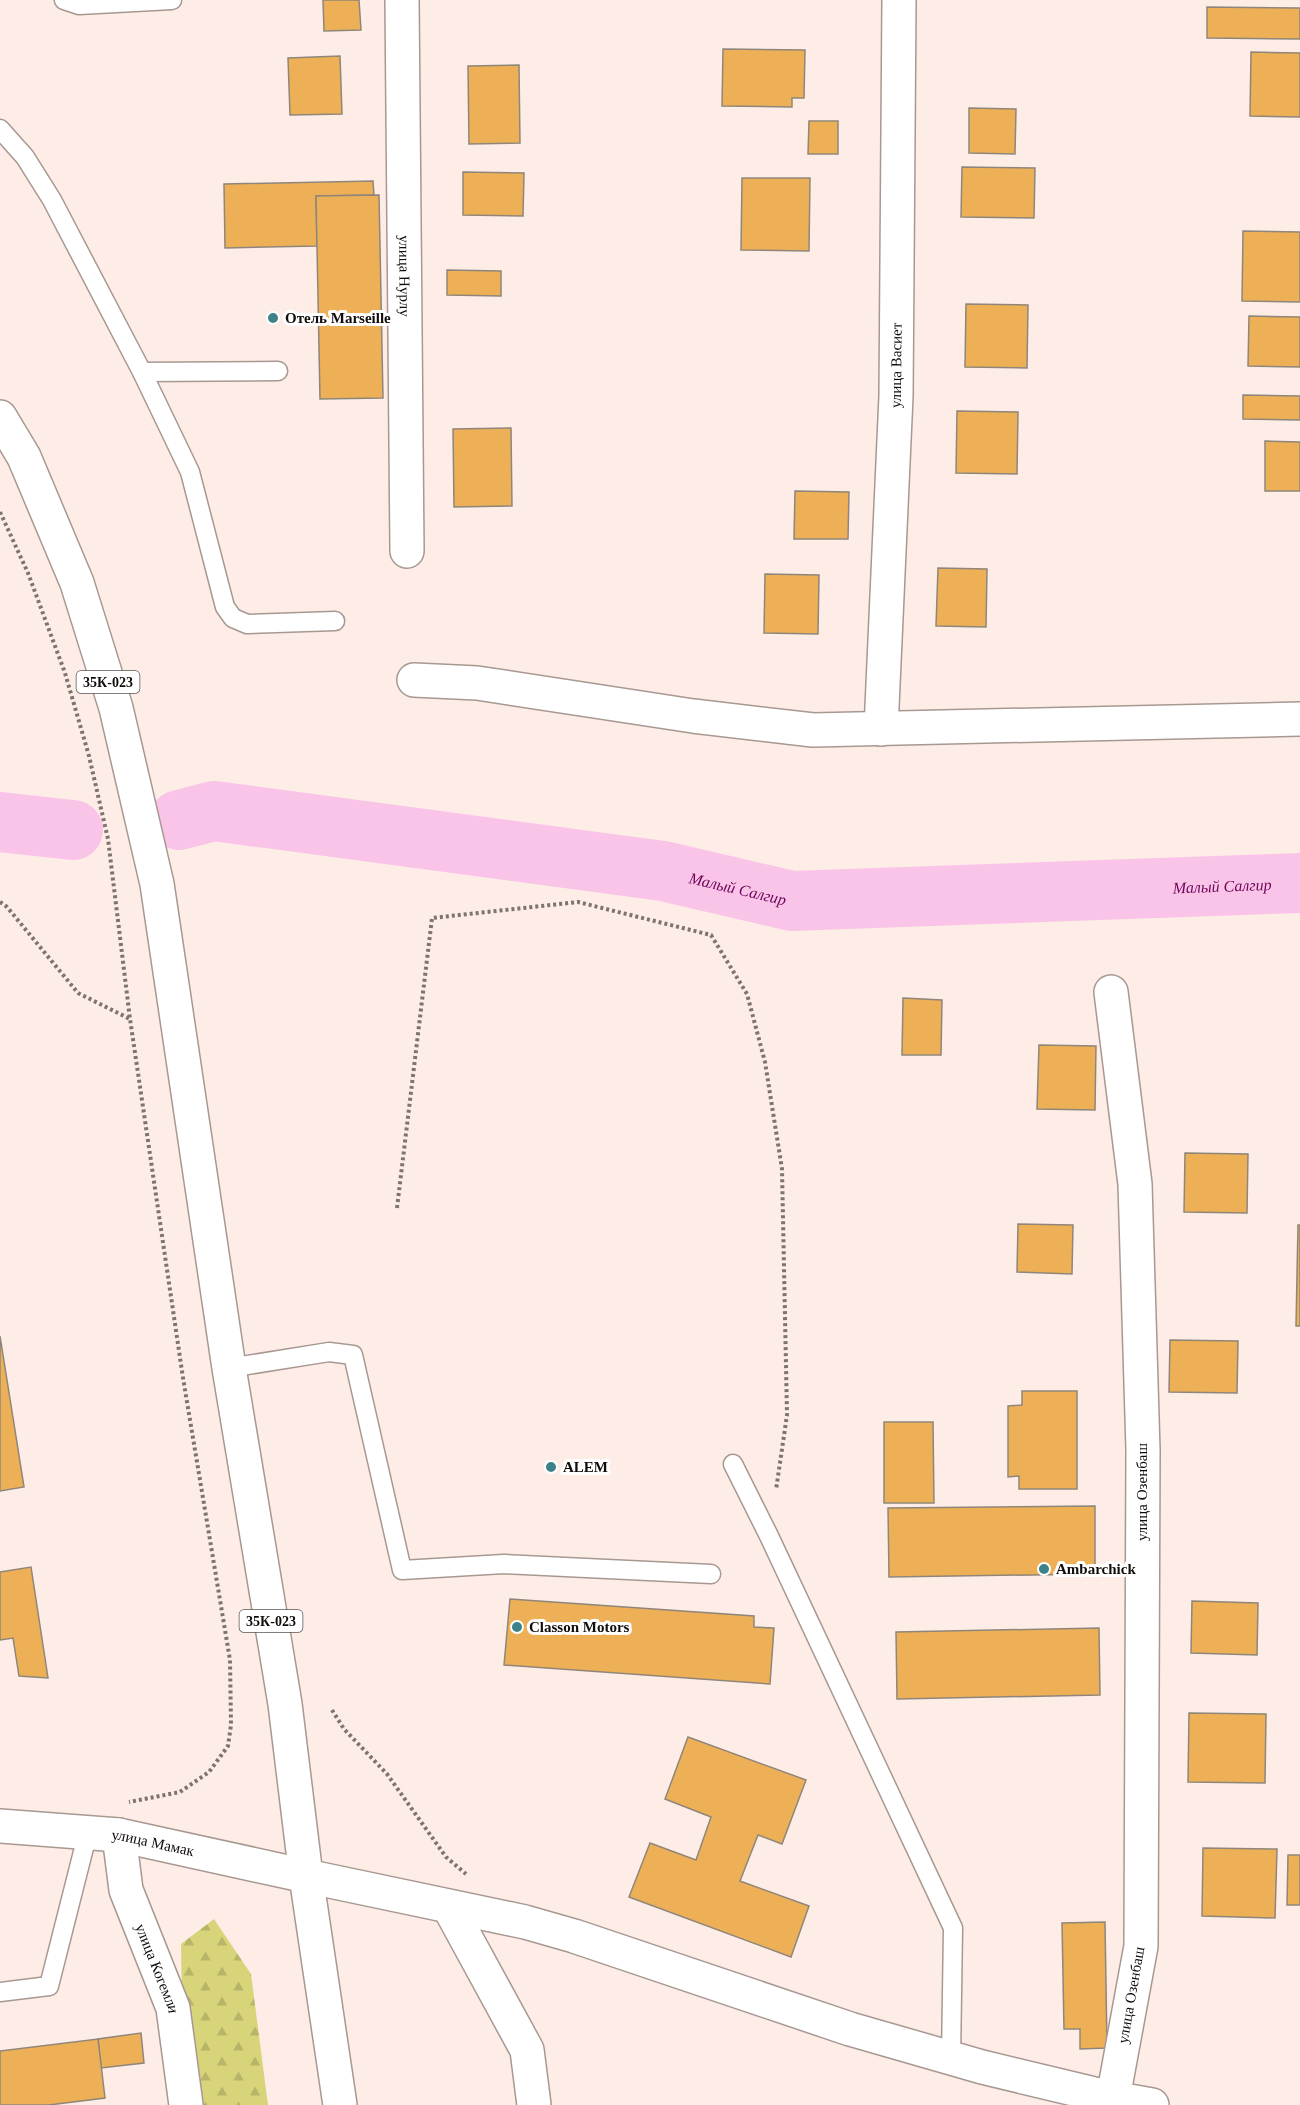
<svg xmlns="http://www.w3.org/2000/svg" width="1300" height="2105" viewBox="0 0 1300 2105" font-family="Georgia,serif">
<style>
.forest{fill:url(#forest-firs)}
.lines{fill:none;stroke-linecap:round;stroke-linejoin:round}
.river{stroke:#fac4e8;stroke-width:60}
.building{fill:#eeb057;stroke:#8f867a;stroke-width:1.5}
.service-casing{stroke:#a79891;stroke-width:21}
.minor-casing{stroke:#a79891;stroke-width:36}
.secondary-casing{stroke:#a79891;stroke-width:36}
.primary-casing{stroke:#a79891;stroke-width:36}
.path{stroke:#7d736f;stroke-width:4;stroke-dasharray:3 3;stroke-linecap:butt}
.service{stroke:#fff;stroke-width:18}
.minor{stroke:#fff;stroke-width:33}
.secondary{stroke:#fff;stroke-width:33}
.primary{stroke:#fff;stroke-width:33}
.poi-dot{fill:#3b8389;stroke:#fff;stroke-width:2}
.labels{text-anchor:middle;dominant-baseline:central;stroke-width:6;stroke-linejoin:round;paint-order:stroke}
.shield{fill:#fff;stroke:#585554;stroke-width:1.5}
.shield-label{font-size:14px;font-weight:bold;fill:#110c0a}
.street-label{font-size:15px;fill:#110c0a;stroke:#fff}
.poi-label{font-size:15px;font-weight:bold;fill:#110c0a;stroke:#fff;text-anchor:start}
.water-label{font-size:16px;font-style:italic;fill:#6f045b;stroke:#fff}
</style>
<defs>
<pattern id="forest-firs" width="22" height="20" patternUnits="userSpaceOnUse" patternTransform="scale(1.5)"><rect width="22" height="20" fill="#d8d47a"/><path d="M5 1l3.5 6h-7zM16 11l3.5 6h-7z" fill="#b8b568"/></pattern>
</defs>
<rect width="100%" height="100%" fill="#feede7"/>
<!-- forest -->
<path class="forest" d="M214 1919 251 1974 268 2105H196L182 2007 181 1944Z"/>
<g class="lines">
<!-- river -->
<g class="river">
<path id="s1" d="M179 820 214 811 663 871 792 901 1300 883"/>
<path d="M0 822 73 830"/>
</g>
</g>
<!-- building -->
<g class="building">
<path d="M323 0H359L361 30 324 31Z"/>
<path d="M1207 7 1300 8V39L1207 38Z"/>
<path d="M723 49 805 50 804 98H792V107L722 106Z"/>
<path d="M1251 52 1300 53V117L1250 116Z"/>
<path d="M340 56 342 114 290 115 288 58Z"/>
<path d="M519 65 520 143 469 144 468 66Z"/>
<path d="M969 108 1016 109 1015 154 969 153Z"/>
<path d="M809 121H838V154H808Z"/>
<path d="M962 167 1035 168 1034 218 961 217Z"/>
<path d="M463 172 524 173 523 216 463 215Z"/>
<path d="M742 178H810L809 251 741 250Z"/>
<path d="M373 181 374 195 316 196 317 246 225 248 224 184Z"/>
<path d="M379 195 383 398 320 399 316 196Z"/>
<path d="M1243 231 1300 232V302L1242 301Z"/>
<path d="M447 270 501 271V296L447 295Z"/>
<path d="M966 304 1028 305 1027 368 965 367Z"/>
<path d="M1249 316 1300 317V367L1248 366Z"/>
<path d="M1243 395 1300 396V420L1243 419Z"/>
<path d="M957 411 1018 412 1017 474 956 473Z"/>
<path d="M511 428 512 506 454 507 453 429Z"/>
<path d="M1265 441 1300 442V491H1265Z"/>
<path d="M795 491 849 492 848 539H794Z"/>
<path d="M938 568 987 569 986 627 936 626Z"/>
<path d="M765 574 819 575 818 634 764 633Z"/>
<path d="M903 998 942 1000 941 1055H902Z"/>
<path d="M1039 1045 1096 1046 1095 1110 1037 1109Z"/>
<path d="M1185 1153 1248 1154 1247 1213 1184 1212Z"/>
<path d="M1018 1224 1073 1225 1072 1274 1017 1272Z"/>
<path d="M1298 1225H1300V1326H1296Z"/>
<path d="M0 1336 24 1487 0 1491Z"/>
<path d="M1170 1340 1238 1341 1237 1393 1169 1392Z"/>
<path d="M1022 1391H1077V1489H1019V1476L1008 1477V1406L1022 1405Z"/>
<path d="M884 1422H933L934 1503H884Z"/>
<path d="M1095 1506V1574L889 1577 888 1508Z"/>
<path d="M31 1567 48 1678 19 1676 13 1638 0 1640V1572Z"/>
<path d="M510 1599 754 1616V1627L774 1628 770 1684 504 1665Z"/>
<path d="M1192 1601 1258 1603 1257 1655 1191 1653Z"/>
<path d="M1099 1628 1100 1695 897 1699 896 1632Z"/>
<path d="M1189 1713 1266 1714 1265 1783 1188 1782Z"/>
<path d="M688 1737 806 1780 782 1844 758 1835 740 1881 809 1906 791 1957 629 1897 650 1843 696 1860 711 1817 665 1799Z"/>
<path d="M1203 1848 1277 1849 1275 1918 1202 1916Z"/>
<path d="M1288 1855H1300V1905H1287Z"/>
<path d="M1105 1922 1107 2048 1080 2049V2029H1064L1062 1923Z"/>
<path d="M141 2033 144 2063 101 2068 98 2039Z"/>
<path d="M98 2039 105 2098 49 2105H0V2051Z"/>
</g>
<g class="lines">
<!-- service casing -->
<g class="service-casing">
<g id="service">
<path d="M64 0 79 5 172 0"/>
<path d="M0 129 25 157 52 200 142 372 190 472 225 607 233 618 247 624 335 621"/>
<path d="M142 372 278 371"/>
<path d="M229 1368 329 1352 353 1355 402 1570 504 1564 711 1574"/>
<path d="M733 1464 769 1536 953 1928 951 2059"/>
<path d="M0 1992 49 1986 88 1832"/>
</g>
</g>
<!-- minor casing -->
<g class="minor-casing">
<g id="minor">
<path id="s2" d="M402 0 407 551"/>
<path d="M414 680 477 683 693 716 813 730 1300 719"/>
<path id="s3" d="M881 729 896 396 899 0"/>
<path d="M1111 992 1135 1184 1143 1450 1141 1946 1113 2098"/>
<path id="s4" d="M0 1826 119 1835 306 1876"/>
<path id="s5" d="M119 1835 126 1890 173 2008 186 2105"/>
<path d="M449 1907 527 2050 534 2105"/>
</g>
</g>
<!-- secondary casing -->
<g class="secondary-casing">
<path id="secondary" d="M306 1876 525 1922 574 1936 850 2029 982 2067 1107 2097 1152 2105"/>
</g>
<!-- primary casing -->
<g class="primary-casing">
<path id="primary" d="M0 417 24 457 77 583 116 708 157 884 229 1368 285 1704 306 1876 340 2105"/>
</g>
<!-- path -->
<g class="path">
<path d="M0 512 28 573 65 673 89 756 108 839 130 1019 183 1378 230 1660 231 1725 228 1746 209 1772 180 1792 129 1802"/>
<path d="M0 902 7 907 78 993 130 1019"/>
<path d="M397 1208 432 918 578 902 711 935 747 994 765 1062 782 1169 787 1415 776 1490"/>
<path d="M332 1710 344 1729 387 1774 446 1857 466 1874"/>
</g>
<!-- service -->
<use href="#service" class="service"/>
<!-- minor -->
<use href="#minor" class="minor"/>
<!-- secondary -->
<use href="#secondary" class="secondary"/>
<!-- primary -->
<use href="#primary" class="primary"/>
</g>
<!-- markers -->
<g class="poi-dot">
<circle cx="273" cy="318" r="6"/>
<circle cx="551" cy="1467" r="6"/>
<circle cx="1044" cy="1569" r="6"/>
<circle cx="517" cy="1627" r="6"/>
</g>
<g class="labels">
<!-- shield labels -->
<g class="shield">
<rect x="76.5" y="671" width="63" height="22" rx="4.5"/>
<rect x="239.5" y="1610" width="63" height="22" rx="4.5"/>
</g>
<g class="shield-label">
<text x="108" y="682">35К-023</text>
<text x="271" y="1621">35К-023</text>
</g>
<!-- street labels -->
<g class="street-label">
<text stroke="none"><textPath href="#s2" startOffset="276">улица Нурлу</textPath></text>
<text stroke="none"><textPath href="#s3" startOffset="364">улица Васиет</textPath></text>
<text transform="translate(1142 1492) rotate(-90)">улица Озенбаш</text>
<text stroke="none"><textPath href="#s4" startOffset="154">улица Мамак</textPath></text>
<text stroke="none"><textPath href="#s5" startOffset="140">улица Когемли</textPath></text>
<text transform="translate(1131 1995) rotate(-80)">улица Озенбаш</text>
</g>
<!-- poi labels -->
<g class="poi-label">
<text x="285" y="318">Отель Marseille</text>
<text x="563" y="1467">ALEM</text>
<text x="1056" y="1569">Ambarchick</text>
<text x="529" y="1627">Classon Motors</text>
</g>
<!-- water labels -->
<g class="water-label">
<text stroke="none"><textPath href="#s1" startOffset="1052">Малый Салгир</textPath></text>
<text stroke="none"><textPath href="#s1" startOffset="566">Малый Салгир</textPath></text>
</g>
</g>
</svg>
